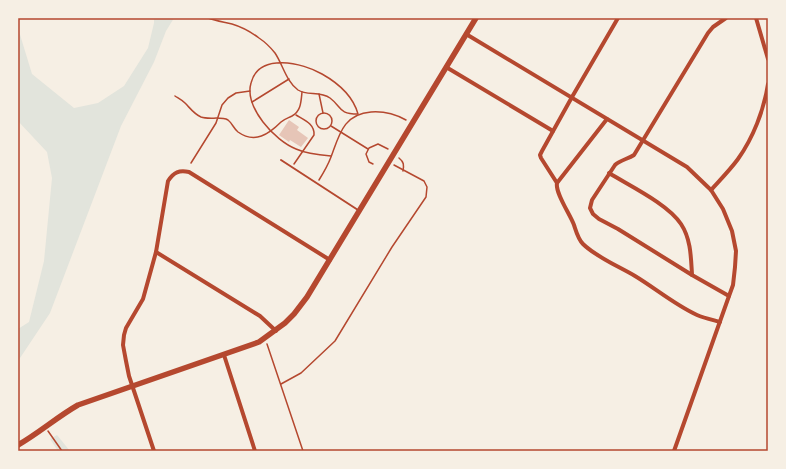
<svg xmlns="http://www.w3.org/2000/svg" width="786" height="469" viewBox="0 0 786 469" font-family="Poppins,sans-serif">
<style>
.green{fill:#e2e4dc}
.building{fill:#e6c5b7}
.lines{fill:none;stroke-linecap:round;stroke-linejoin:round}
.path{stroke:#b5482f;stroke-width:1.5}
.service{stroke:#b5482f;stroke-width:2}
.minor{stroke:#b5482f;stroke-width:4}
.tertiary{stroke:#b5482f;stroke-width:5.5}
.neatline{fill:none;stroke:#b5482f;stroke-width:1.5}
</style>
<rect width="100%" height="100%" fill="#f6efe4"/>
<!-- green -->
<g class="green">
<path d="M154 18H174L166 31 154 62 121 126 50 313 18 361V329L29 322 44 261 52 178 47 152 18 121V28L32 74 74 108 98 103 124 86 148 48 154 23Z"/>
<path d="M57 435 70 451H58L50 439Z"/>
</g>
<!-- building -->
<path class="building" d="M289 120 299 127 297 130 308 138 301 147 290 140 289 142 279 135Z"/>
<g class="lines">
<!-- path -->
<g class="path">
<path d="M208 18C216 21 224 22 232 24 242 27 251 32 259 38 265 42 271 48 275 53 283 65 286 81 298 90 307 96 320 91 330 98 342 107 338 114 358 114 353 96 338 83 322 74 303 63 259 52 251 83 244 107 275 141 296 149 307 154 319 155 331 156"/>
<path d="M319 94 323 113"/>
<path d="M175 96C178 98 182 100 185 103 190 108 194 114 201 117 209 120 221 116 228 120 232 123 234 129 238 132 255 144 269 134 281 122 284 119 288 118 292 116 301 111 301 102 302 92"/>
<path d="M252 102 289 79"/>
<circle cx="324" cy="121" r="8"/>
<path d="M331 126 368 149"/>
<path d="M399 158C404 162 404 165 403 171"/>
<path d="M191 163 216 123 222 105 228 98 236 93 250 91"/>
<path d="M294 164 314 135C315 124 304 120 296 115"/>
<path d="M373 164 369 162 366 154 369 148 378 144 388 149"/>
<path d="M319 180C324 172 328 165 331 157 339 136 343 114 371 112 384 111 395 114 406 120"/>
<path d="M267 344 303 451"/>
<path d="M281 384 301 373 335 341 392 247 426 197 427 187 424 181 394 165"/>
<path d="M48 431 62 451"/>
</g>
<!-- service -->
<path class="service" d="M281 160 358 210"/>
<!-- minor -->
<g class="minor">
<path d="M618 18 572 97 542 151 540 155 541 158 557 183C555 193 570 214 574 225 576 231 578 239 583 244 596 257 618 266 635 276 655 288 675 305 697 315 704 318 713 320 720 322"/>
<path d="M726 18 713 27 708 33 634 155C628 159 620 160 615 165L592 200 590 208 593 214 599 219 618 229 692 275 729 296"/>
<path d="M756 18 768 59"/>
<path d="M466 34 687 167 711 190 723 209 732 231 736 251 735 267 733 285 729 296 674 451"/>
<path d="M446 67 553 131"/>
<path d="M609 173C630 186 668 204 681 224 691 239 691 258 692 275"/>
<path d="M557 183 607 119"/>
<path d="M711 190C720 180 730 170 738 159 753 138 764 110 768 84"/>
<path d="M156 252 260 316 276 331"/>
<path d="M224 355 255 451"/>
<path d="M154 451 129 376 126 361 123 345 124 335 126 328 143 299 156 252 168 181C174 172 179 170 189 172L330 260"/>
</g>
<!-- tertiary -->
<path class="tertiary" d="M18 445C39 433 57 417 78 405L259 342 285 323 294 314 307 297 476 18"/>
</g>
<!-- border -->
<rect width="786" height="469" fill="none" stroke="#f6efe4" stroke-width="38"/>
<rect x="19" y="19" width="748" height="431" class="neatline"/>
</svg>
